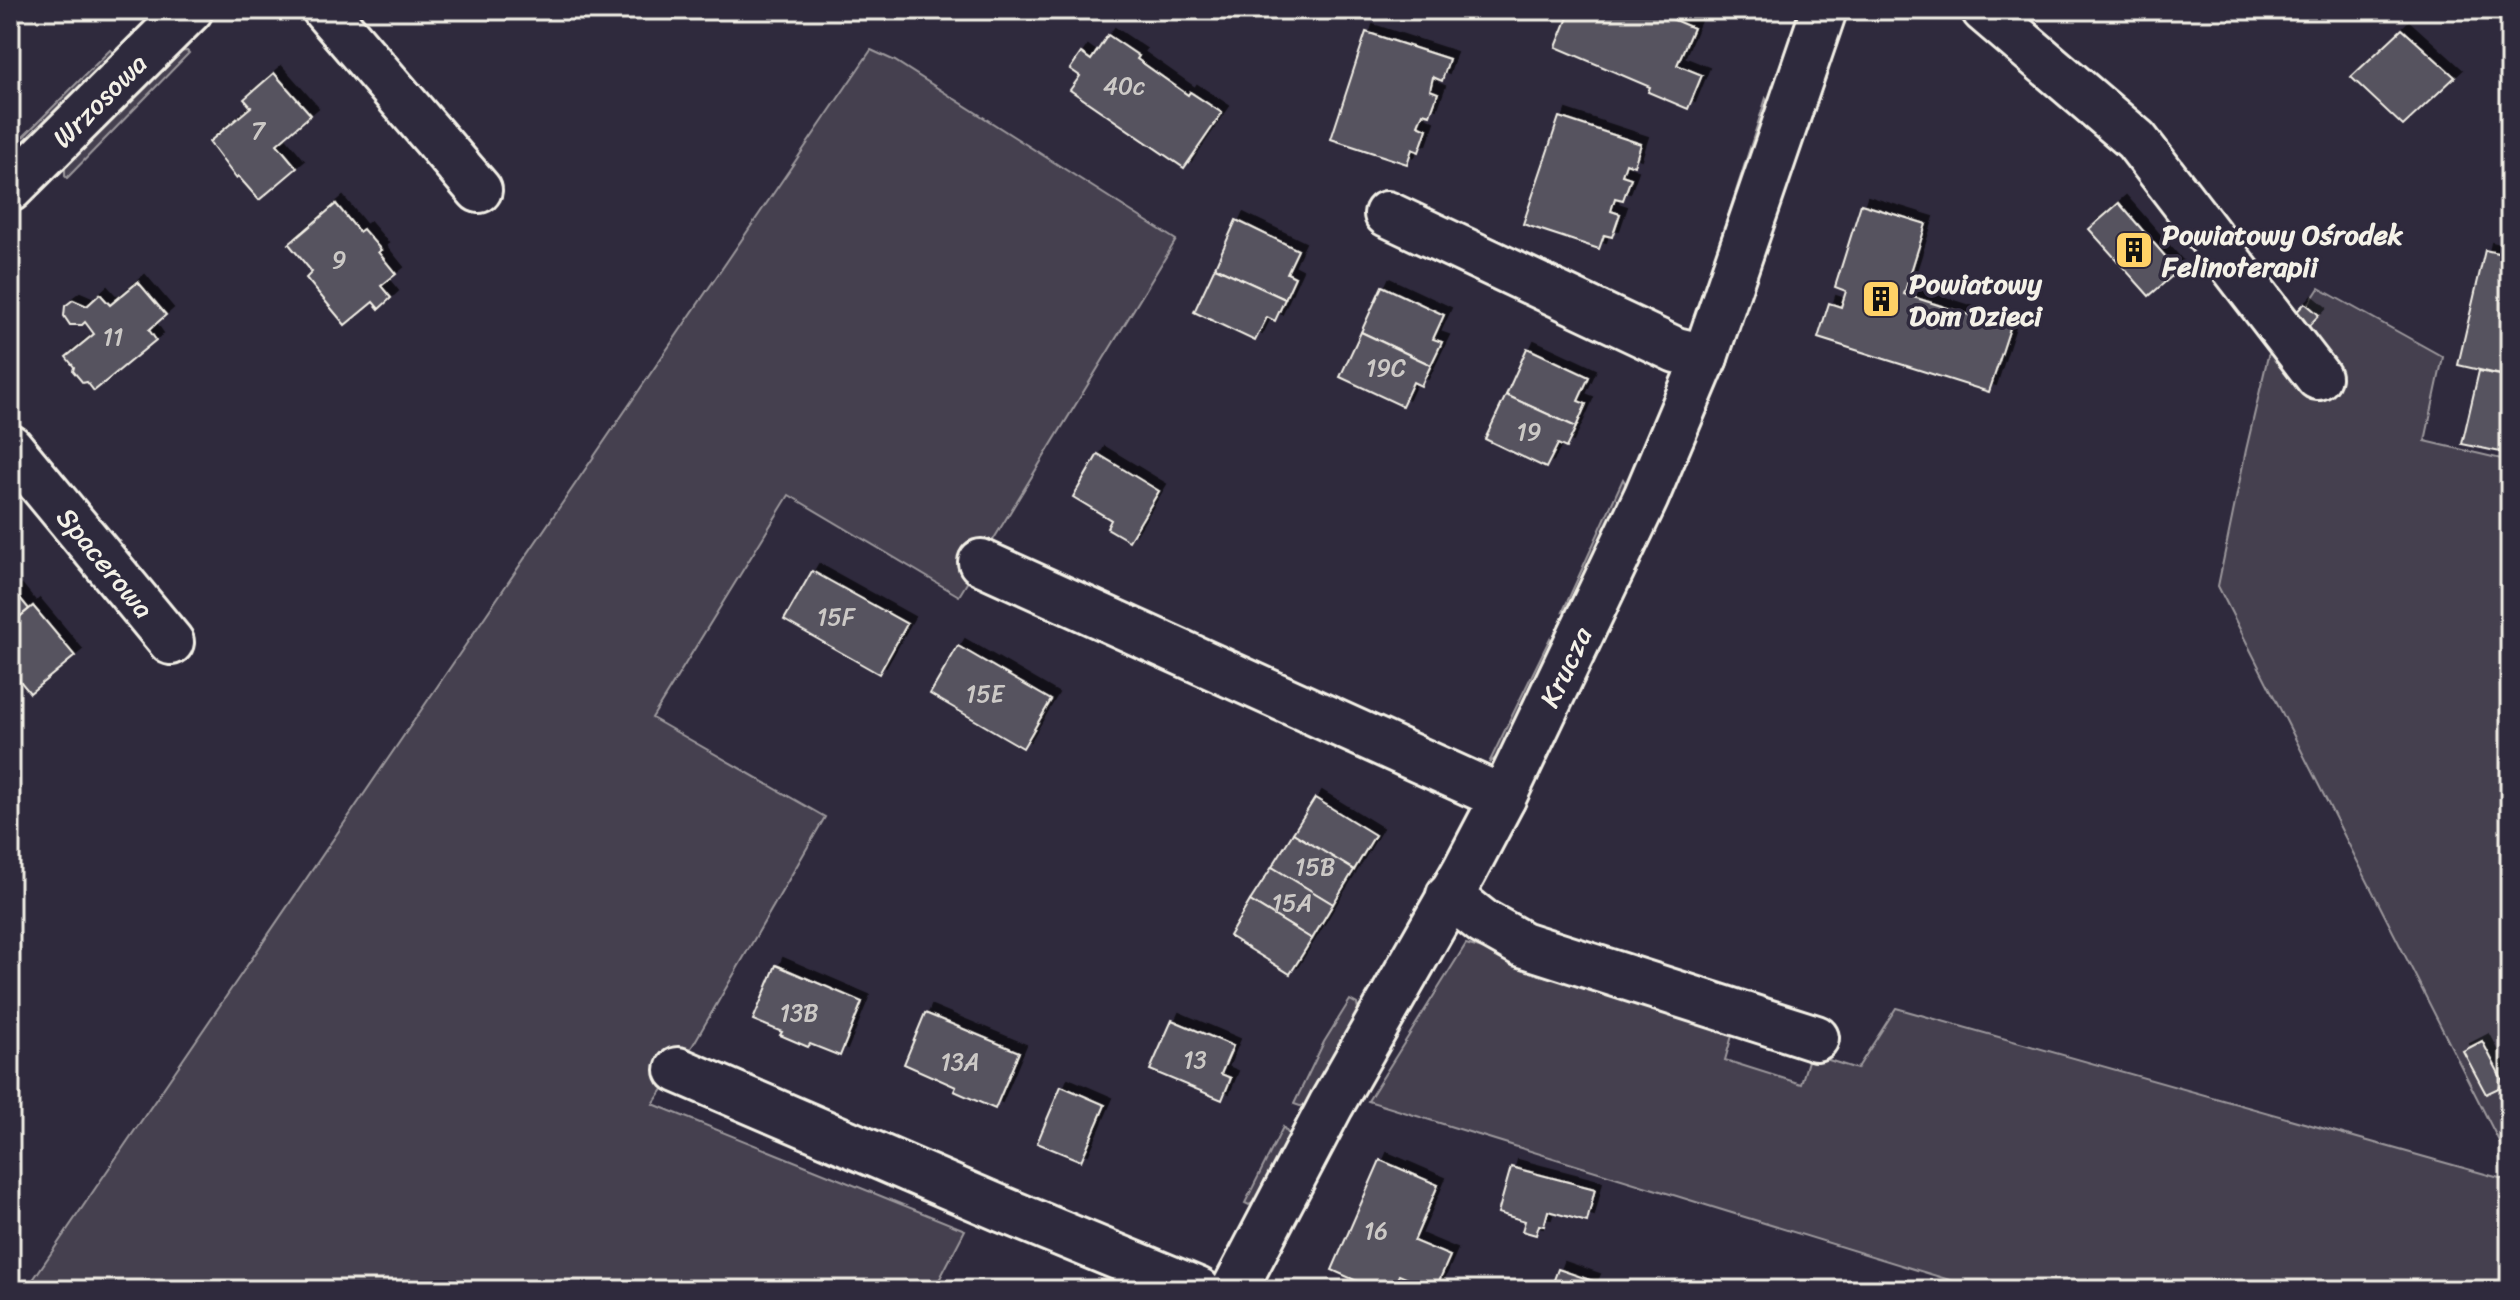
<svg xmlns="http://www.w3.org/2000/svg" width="2520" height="1300" viewBox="0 0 2520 1300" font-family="Sriracha,sans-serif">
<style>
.green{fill:#454050;stroke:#9c989c;stroke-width:2}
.building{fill:#56525f;stroke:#f4f1e8;stroke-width:2;filter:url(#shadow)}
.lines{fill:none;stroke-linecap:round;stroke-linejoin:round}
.minor-casing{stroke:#f4f1e8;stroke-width:50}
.minor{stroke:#2f2a3d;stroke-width:44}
.labels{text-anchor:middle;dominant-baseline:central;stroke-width:7;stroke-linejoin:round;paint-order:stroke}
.number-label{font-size:24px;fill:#ccc9c6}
.street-label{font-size:28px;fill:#f4f1e8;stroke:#2f2a3d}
.poi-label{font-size:28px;font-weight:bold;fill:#f4f1e8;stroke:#2f2a3d;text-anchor:start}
</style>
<defs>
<filter id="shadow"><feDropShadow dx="7" dy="-7" stdDeviation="0" flood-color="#0009"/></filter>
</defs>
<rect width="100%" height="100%" fill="#2f2a3d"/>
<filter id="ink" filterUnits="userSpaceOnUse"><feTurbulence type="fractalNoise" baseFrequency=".0125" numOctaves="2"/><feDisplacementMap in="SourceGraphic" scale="16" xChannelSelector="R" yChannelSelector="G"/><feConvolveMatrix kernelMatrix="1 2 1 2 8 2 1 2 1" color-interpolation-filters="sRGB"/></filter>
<g filter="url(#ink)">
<!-- green -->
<g class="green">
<path d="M110 50 112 51V62L10 165V150Z"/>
<path d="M871 50 895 61 1176 240 959 596 789 495 652 718 825 817 693 1045 653 1104 965 1230 934 1290H26Z"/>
<path d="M187 51 189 53 67 178 65 176V165L177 52Z"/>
<path d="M1766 98 1770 105 1696 325 1692 328Z"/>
<path d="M2319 288 2443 357 2425 441 2510 461V1163L2218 586 2246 450 2268 356 2276 344 2318 315 2308 305Z"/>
<path d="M1623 479 1628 488 1573 608 1563 611Z"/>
<path d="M1550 638 1554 647 1506 750 1489 763Z"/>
<path d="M1466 944 1735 1025 1725 1060 1801 1084 1810 1054 1857 1069 1896 1008 2510 1181V1290H1982L1368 1101Z"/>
<path d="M1350 1000 1357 1004 1359 1014 1309 1105 1300 1106 1294 1104 1324 1042Z"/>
<path d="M1283 1127 1292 1138 1257 1201 1249 1205 1245 1203Z"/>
</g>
<!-- building -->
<g class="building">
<path d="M1571 10 1588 13 1589 10H1651L1693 28 1677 65 1702 75 1688 109 1648 92 1650 87 1556 47Z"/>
<path d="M2402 29 2455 77 2403 126 2351 77Z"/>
<path d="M1366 32 1449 59 1442 81 1433 77 1430 90 1438 93 1430 115 1423 113 1418 125 1427 129 1419 152 1412 149 1407 164 1331 139Z"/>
<path d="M1108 35 1139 56 1137 59 1188 95 1190 92 1222 113 1184 168 1070 90 1080 76 1070 69 1081 53 1091 60Z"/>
<path d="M274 73 311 115 277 144 297 168 259 200 238 176 236 178 209 142 251 107 244 99Z"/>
<path d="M1559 117 1641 144 1634 166 1626 163 1622 175 1631 178 1623 200 1615 198 1611 211 1620 214 1612 237 1604 235 1599 249 1523 224Z"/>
<path d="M2119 203 2178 271 2149 296 2089 229Z"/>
<path d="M336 204 359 232 363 229 381 250 378 252 396 274 381 286 391 298 379 309 373 302 345 325 306 278 312 272 289 244Z"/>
<path d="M1861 204 1926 224 1904 294 2010 328 1989 392 1818 338 1829 303 1841 307 1846 291 1835 287Z"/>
<path d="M1236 220 1298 250 1287 273 1295 277 1285 299 1215 267Z"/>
<path d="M2485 250 2510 256V377L2458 365Z"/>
<path d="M1215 267 1285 299 1275 321 1267 317 1255 341 1194 312Z"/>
<path d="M138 282 166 315 149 330 156 340 94 391 87 382 83 383 73 371 74 367 66 357 94 334 85 322 82 325H70L64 316 65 306 73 300 87 306 100 294 110 305Z"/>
<path d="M1382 286 1444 315 1433 339 1442 342 1431 365 1361 332Z"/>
<path d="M2305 303 2319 315 2304 331 2290 319Z"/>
<path d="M1361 332 1431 365 1421 386 1413 382 1402 406 1340 377Z"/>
<path d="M1527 348 1589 377 1578 401 1586 404 1576 427 1506 395Z"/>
<path d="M2479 371 2510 377V454L2462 444Z"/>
<path d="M1506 395 1576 427 1566 448 1558 444 1546 468 1485 439Z"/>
<path d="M1098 454 1159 491 1129 541 1107 528 1111 520 1073 497Z"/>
<path d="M812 571 907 624 879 674 784 620Z"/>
<path d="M15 592 29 609 10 625V596Z"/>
<path d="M33 606 75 656 30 693 10 669V625Z"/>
<path d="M958 646 1051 700 1023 748 930 694Z"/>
<path d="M1315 798 1375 835 1354 870 1293 833Z"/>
<path d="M1293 833 1354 870 1333 904 1272 867Z"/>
<path d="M1272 867 1333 904 1312 939 1250 901Z"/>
<path d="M1250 901 1312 939 1290 974 1229 936Z"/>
<path d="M776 965 862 1002 840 1056 810 1044 808 1047 780 1035 782 1032 753 1020Z"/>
<path d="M925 1013 1019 1052 995 1109 954 1091 956 1087 904 1064Z"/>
<path d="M1172 1020 1233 1046 1221 1074 1231 1078 1222 1100 1150 1070Z"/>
<path d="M2482 1041 2505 1085 2486 1094 2463 1051Z"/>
<path d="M1061 1086 1105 1105 1081 1161 1037 1143Z"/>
<path d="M1380 1160 1438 1185 1414 1241 1450 1256 1435 1290 1399 1275 1392 1290H1377L1332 1270Z"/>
<path d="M1511 1167 1595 1189 1587 1222 1548 1211 1544 1226 1539 1225 1536 1235 1522 1231 1525 1221 1498 1213Z"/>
<path d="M1558 1269 1593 1281 1589 1290H1558L1551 1288Z"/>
</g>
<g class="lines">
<!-- minor casing -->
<g class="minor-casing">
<g id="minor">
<path d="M325 10 479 190"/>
<path d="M1984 10 2136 140 2318 377"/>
<path id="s1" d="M10 189 190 10"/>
<path d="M1387 214 1676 350 1705 357"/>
<path id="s2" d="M10 447 171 642"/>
<path d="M981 562 1503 798"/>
<path d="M1449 895 1483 922 1522 944 1816 1038"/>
<path d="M678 1070 1004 1210 1198 1290"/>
<path id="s3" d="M1234 1290 1331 1105 1464 872 1503 798 1646 497 1705 357 1824 10"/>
</g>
</g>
<!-- minor -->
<use href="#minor" class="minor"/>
</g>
</g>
<!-- icons -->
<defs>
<g id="building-square" transform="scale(2)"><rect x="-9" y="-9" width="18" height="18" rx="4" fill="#ffd166" stroke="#2f2a3d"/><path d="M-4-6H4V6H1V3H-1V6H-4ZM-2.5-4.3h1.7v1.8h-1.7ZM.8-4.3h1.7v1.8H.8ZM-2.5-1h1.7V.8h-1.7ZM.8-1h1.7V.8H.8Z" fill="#111"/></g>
</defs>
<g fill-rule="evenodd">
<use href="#building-square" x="2134" y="250"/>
<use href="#building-square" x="1881" y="299"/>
</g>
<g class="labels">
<!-- number labels -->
<g class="number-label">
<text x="1124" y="86">40c</text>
<text x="258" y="131">7</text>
<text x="339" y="260">9</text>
<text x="113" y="337">11</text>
<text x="1386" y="368">19C</text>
<text x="1529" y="432">19</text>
<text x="836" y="617">15F</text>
<text x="985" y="694">15E</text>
<text x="1315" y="867">15B</text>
<text x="1292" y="903">15A</text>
<text x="799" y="1013">13B</text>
<text x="1195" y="1060">13</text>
<text x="960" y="1062">13A</text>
<text x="1376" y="1231">16</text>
</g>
<!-- street labels -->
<g class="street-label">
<text stroke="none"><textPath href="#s1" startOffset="126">Wrzosowa</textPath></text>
<text stroke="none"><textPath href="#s2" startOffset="150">Spacerowa</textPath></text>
<text stroke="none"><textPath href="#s3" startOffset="706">Krucza</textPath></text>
</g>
<!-- poi labels -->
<g class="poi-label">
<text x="2162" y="234">Powiatowy Ośrodek<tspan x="2162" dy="32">Felinoterapii</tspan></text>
<text x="1909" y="283">Powiatowy<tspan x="1909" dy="32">Dom Dzieci</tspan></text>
</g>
</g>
<!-- margin -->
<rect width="2520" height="1300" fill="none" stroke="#2f2a3d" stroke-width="40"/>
<rect x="20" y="20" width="2480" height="1260" fill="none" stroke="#f4f1e8" stroke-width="3" filter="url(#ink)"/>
</svg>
